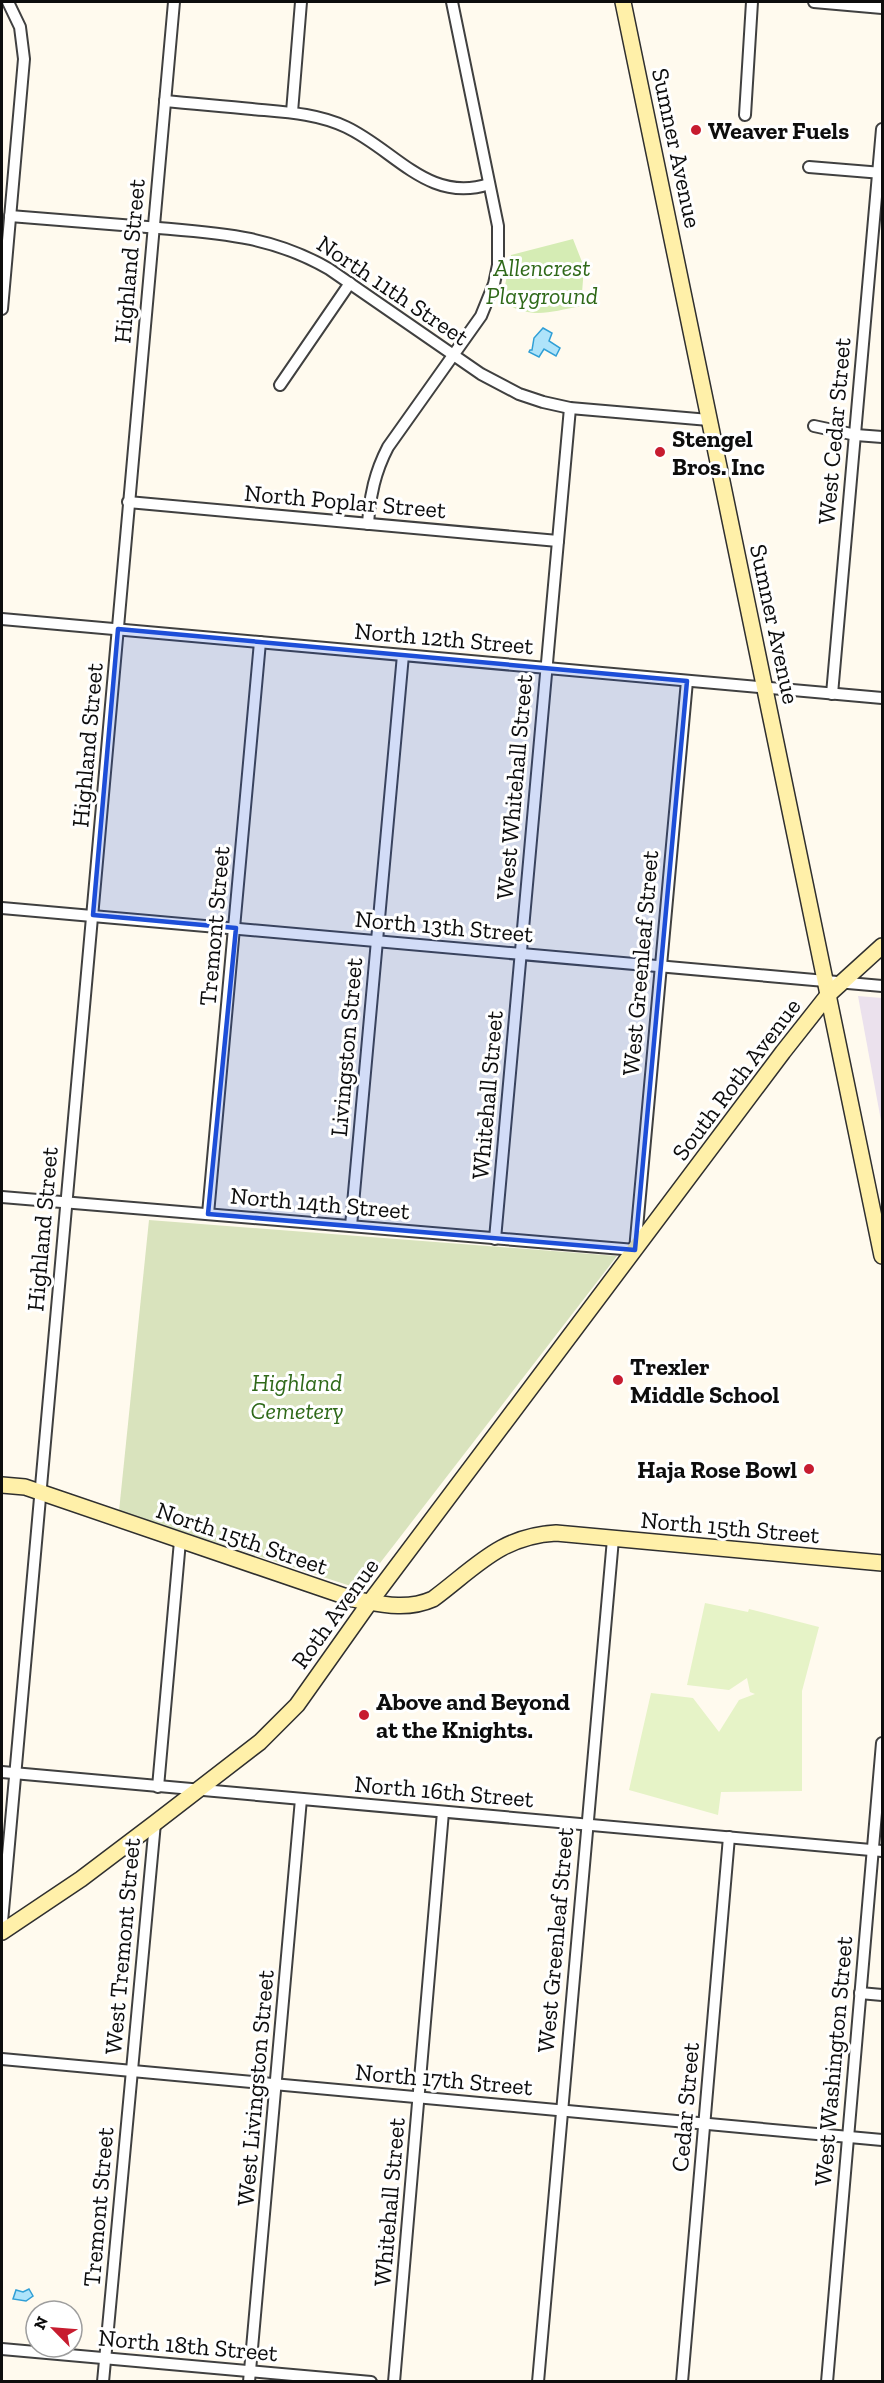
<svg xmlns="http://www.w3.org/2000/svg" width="884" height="2383" viewBox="0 0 884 2383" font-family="'Zilla Slab',serif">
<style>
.industrial{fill:#ebe1ed}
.green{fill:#d5ecb4}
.cemetery{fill:#d9e3bd}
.pitch{fill:#e6f3c7}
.water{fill:#aee3fa;stroke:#309fd6;stroke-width:1.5}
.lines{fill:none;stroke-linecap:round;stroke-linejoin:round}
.street-casing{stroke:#404040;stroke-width:14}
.secondary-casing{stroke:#2f2f2f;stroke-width:18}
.street{stroke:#fff;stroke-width:10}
.secondary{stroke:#fff0a9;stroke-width:15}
.marked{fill:#1d4ed8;fill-opacity:0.2;stroke:#1d4ed8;stroke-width:4.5;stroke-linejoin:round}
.poi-dot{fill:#c71c2f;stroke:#fff;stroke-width:2}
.labels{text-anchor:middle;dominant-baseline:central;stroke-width:6;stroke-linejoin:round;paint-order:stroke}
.poi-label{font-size:24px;font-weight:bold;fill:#0d0d0d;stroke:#fff;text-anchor:start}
.street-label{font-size:24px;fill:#0d0d0d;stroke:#fff}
.park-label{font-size:24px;font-style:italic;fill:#2f6919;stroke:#fff}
</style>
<rect width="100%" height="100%" fill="#fffaee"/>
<!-- industrial -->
<path class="industrial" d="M858 996 882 998V1126Z"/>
<!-- green -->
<path class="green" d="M573 239 584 267 581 306C549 312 531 320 502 301L511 255Z"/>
<!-- cemetery -->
<path class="cemetery" d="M149 1220 617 1256 360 1589 119 1511Z"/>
<!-- pitch -->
<path class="pitch" d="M705 1603 748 1612 749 1609 819 1627 802 1691V1791L721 1792 718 1815 629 1790 651 1693 693 1698 719 1732 739 1700 755 1694 750 1692 747 1678 729 1690 687 1685Z"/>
<!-- water -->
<g class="water">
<path d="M543 328 552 333 549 341 560 348 556 356 544 349 539 357 529 352 530 350H532L534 338Z"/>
<path d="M29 2289 33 2296 26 2301 13 2299 16 2290 23 2292Z"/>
</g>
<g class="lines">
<!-- street casing -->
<g class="street-casing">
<g id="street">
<path d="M814 2 882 8"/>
<path d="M165 101C194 104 223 106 252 109 284 112 316 113 346 127 395 150 429 204 489 184"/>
<path d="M292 112 301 2"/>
<path d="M745 115 752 2"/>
<path d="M809 167 882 173"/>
<path d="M10 216C56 220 102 223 147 227 214 233 269 234 329 269L481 374 519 394 543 402 570 408 709 420"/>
<path d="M2 309 24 59 20 27 8 2"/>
<path d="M280 385 350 283"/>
<path d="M814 426 856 435 882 437"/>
<path d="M128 502 558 541"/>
<path d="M368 524C370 495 375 472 388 447L481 316 494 284 498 265V226L452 2"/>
<path d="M2 619 882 698"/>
<path d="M832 694 882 129"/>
<path d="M2 908 882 986"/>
<path d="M2 1197 635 1250 687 681"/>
<path d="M208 1214 260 642"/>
<path d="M351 1226 403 655"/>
<path d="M495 1239 570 408"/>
<path d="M2 1772 882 1851"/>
<path d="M158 1787 180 1541"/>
<path d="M2 1922 174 2"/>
<path d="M860 1993 882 1995"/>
<path d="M2 2059 882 2140"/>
<path d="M2 2349 371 2382"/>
<path d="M103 2382 155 1823"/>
<path d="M249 2382 301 1799"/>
<path d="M394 2382 443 1812"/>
<path d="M538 2382 613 1539"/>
<path d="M682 2382 729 1837"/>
<path d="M827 2382 882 1743"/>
</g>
</g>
<!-- secondary casing -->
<g class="secondary-casing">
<g id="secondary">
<path d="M623 2 882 1256"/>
<path d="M2 1485 25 1487 353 1599C381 1604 406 1611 433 1599 475 1568 500 1536 556 1533L882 1563"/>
<path d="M2 1932 81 1879 155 1823 260 1742 297 1705 370 1602 783 1052 828 995 882 946"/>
</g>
</g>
<!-- street -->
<use href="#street" class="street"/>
<!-- secondary -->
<use href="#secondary" class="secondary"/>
</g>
<!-- marked area -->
<path class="marked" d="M118 629 687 681 635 1250 208 1214 236 928 93 915Z"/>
<!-- markers -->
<g class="poi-dot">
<circle cx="696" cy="130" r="6"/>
<circle cx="660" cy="452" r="6"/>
<circle cx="618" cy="1380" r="6"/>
<circle cx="809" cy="1469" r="6"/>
<circle cx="364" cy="1715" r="6"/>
</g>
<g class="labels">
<!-- poi labels -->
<g class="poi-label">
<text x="708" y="130">Weaver Fuels</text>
<text x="672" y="438">Stengel<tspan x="672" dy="28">Bros. Inc</tspan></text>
<text x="630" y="1366">Trexler<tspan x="630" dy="28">Middle School</tspan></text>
<text x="797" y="1469" text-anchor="end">Haja Rose Bowl</text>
<text x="376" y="1701">Above and Beyond<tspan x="376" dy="28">at the Knights.</tspan></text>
</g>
<!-- street labels -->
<g class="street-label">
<text transform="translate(677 148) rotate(78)">Sumner Avenue</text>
<text transform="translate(129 261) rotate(-85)">Highland Street</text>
<text transform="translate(393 290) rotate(34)">North 11th Street</text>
<text transform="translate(834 431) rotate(-85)">West Cedar Street</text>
<text transform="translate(345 501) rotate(5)">North Poplar Street</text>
<text transform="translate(775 624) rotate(78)">Sumner Avenue</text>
<text transform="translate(444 638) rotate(5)">North 12th Street</text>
<text transform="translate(87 745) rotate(-85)">Highland Street</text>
<text transform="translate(514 787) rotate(-85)">West Whitehall Street</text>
<text transform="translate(214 926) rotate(-85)">Tremont Street</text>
<text transform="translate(444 926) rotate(5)">North 13th Street</text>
<text transform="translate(640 963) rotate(-85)">West Greenleaf Street</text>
<text transform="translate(346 1047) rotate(-85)">Livingston Street</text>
<text transform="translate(736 1079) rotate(-53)">South Roth Avenue</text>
<text transform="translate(487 1095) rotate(-85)">Whitehall Street</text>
<text transform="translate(320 1203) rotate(5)">North 14th Street</text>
<text transform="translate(42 1229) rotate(-85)">Highland Street</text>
<text transform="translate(730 1527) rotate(5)">North 15th Street</text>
<text transform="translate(242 1538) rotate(19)">North 15th Street</text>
<text transform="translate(335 1613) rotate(-54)">Roth Avenue</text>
<text transform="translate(444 1791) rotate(5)">North 16th Street</text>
<text transform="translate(555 1940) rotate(-85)">West Greenleaf Street</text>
<text transform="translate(122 1946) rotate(-85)">West Tremont Street</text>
<text transform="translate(833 2061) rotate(-85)">West Washington Street</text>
<text transform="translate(444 2079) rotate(5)">North 17th Street</text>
<text transform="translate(255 2088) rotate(-85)">West Livingston Street</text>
<text transform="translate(685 2107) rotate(-85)">Cedar Street</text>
<text transform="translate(389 2202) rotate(-85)">Whitehall Street</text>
<text transform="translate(98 2207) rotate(-85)">Tremont Street</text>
<text transform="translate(188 2345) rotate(5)">North 18th Street</text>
</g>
<!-- park labels -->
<g class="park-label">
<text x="542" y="267">Allencrest<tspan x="542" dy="28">Playground</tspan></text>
<text x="297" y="1382">Highland<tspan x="297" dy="28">Cemetery</tspan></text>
</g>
</g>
<!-- border -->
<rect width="884" height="2383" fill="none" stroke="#0d0d0d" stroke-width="6"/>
<!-- north arrow -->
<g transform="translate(54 2329) rotate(295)"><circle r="28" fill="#ffffff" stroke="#9e9e9e" stroke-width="1.5"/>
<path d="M0-4.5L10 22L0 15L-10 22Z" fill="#c71c2f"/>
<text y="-9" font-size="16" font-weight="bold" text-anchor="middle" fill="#0d0d0d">N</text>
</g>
</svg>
